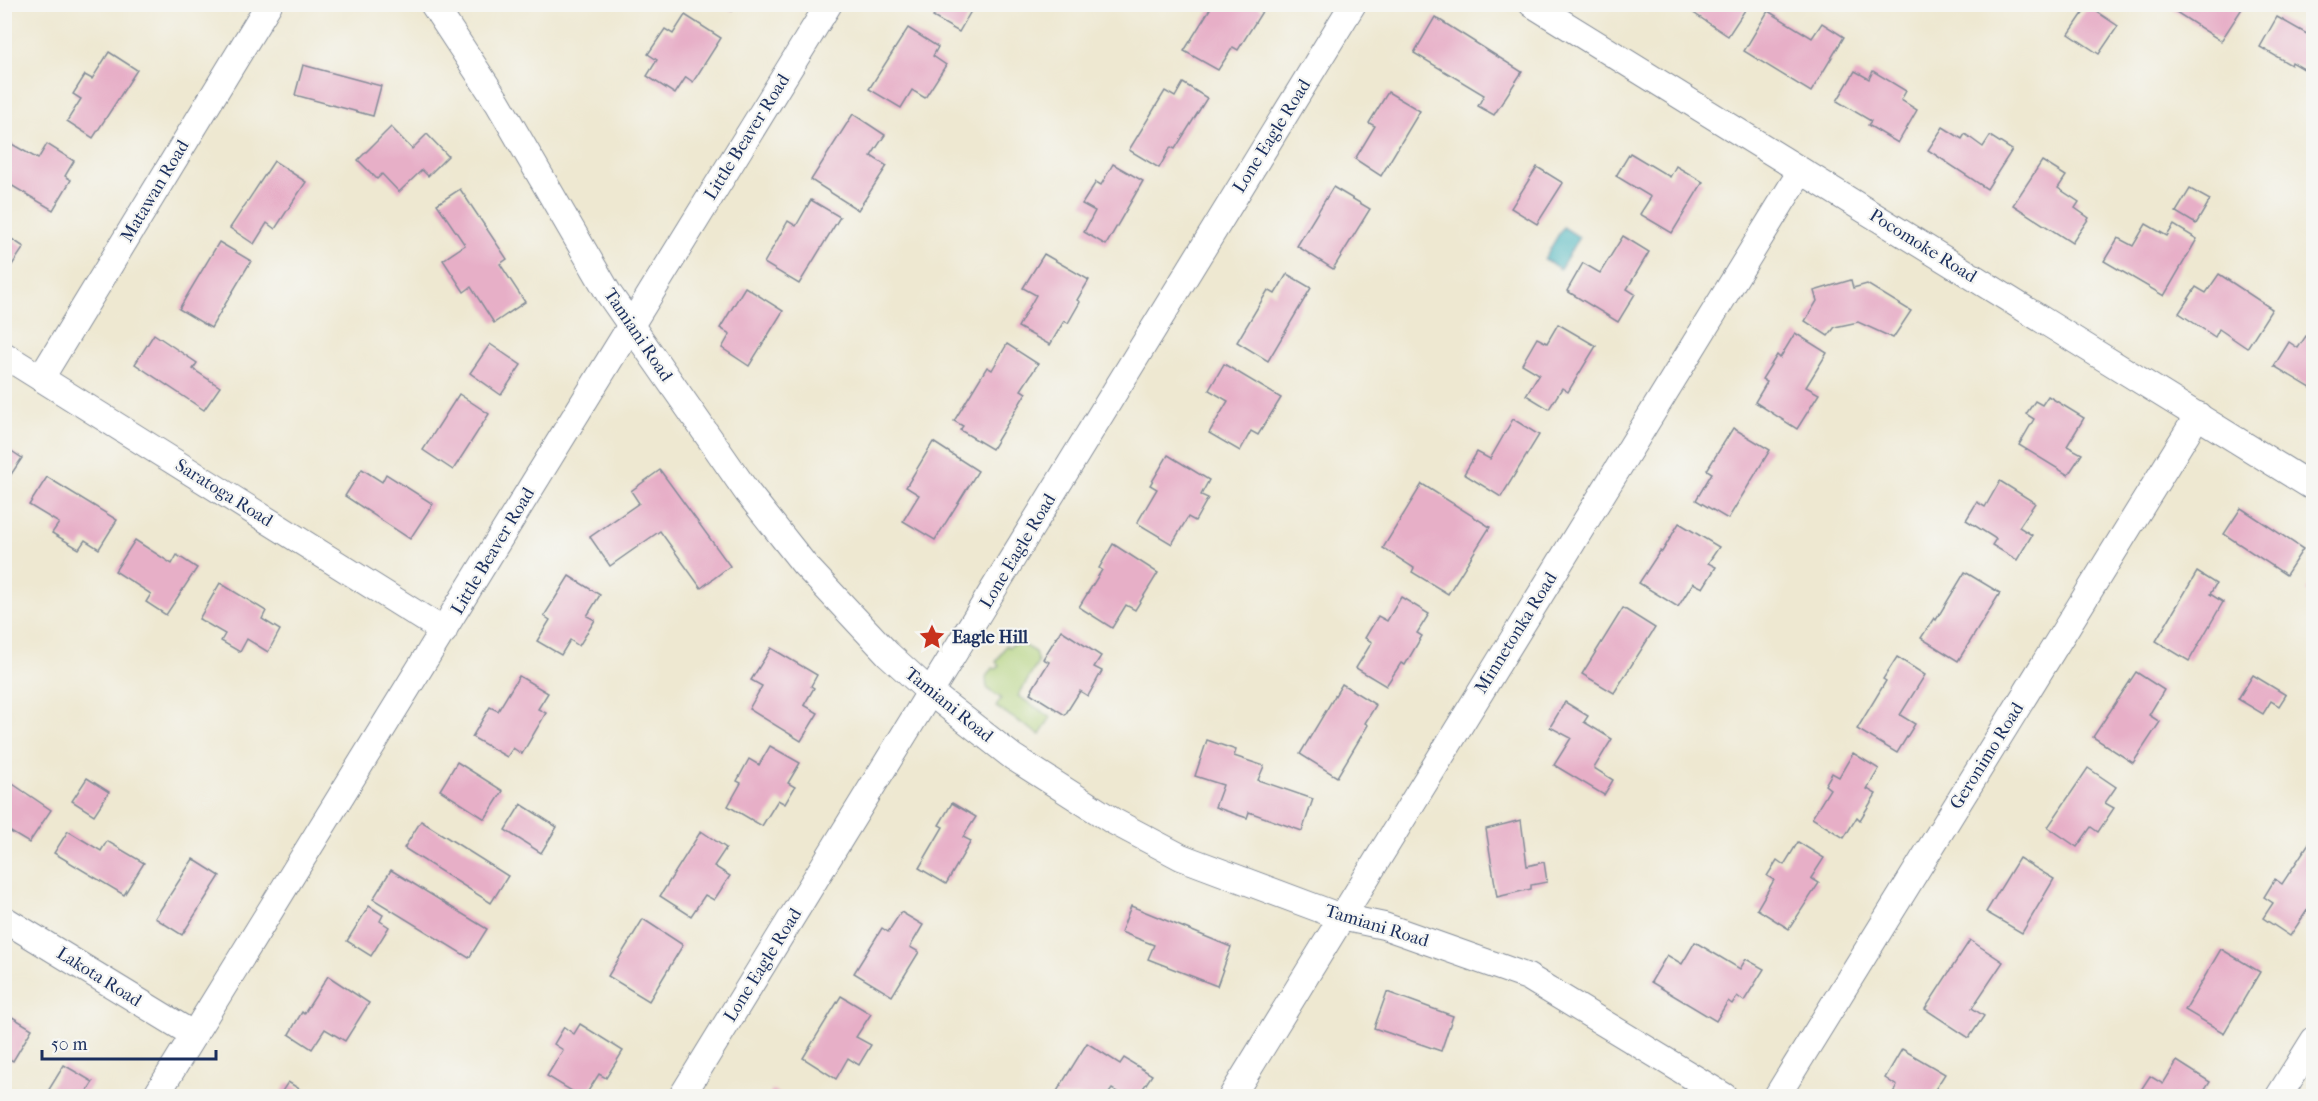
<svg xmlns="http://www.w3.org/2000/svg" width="2318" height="1101" viewBox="0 0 2318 1101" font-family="'IM FELL French Canon',serif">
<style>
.green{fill:#afd078;stroke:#65806b;stroke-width:1.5}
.water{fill:#42b2bb;stroke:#2e708c;stroke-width:1.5}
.building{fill:#e7afc7}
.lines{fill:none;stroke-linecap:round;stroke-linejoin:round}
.street-casing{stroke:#848c98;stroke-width:28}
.street{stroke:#fff;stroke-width:26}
.labels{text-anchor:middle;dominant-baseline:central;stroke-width:4.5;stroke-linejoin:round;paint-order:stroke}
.street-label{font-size:18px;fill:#1b2f5e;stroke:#f6f6f2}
.poi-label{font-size:18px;font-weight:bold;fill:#1b2f5e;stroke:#f6f6f2;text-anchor:start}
</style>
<rect width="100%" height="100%" fill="#f6f6f2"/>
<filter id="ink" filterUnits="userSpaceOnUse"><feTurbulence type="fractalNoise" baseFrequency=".0167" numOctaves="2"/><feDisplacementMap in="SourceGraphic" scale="12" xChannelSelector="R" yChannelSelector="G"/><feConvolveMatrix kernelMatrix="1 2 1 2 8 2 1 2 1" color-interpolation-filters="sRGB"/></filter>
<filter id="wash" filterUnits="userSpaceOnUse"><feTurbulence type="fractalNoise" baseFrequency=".008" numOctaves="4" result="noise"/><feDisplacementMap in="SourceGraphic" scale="24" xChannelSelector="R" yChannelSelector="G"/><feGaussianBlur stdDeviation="1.35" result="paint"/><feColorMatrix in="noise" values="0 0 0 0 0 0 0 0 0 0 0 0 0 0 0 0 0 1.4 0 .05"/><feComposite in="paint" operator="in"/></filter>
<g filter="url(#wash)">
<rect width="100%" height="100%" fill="#eee8d1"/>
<!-- green -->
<path class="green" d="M1018 642 1035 652 1038 663 1018 696 1051 717 1040 735 996 707 1001 698 987 689 986 677 992 668 997 669 999 666 996 662 1006 645 1009 647Z"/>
<!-- water -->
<path class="water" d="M1563 227 1579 237 1560 269 1544 259Z"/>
<g id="blocks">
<!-- building -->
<g class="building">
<path d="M722 4H736L732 11Z"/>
<path d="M941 4H975L959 32 933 17Z"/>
<path d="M1213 4H1254L1263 10 1238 50 1233 47 1218 70 1184 51Z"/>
<path d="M1680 4H1749L1728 36Z"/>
<path d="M2177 4H2245L2221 41 2173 10Z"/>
<path d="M2088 6 2118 26 2099 54 2069 34Z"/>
<path d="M1768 11 1812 38 1822 23 1844 37 1811 92 1744 51Z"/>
<path d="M685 15 721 38 693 82 686 77 675 94 647 76 657 60 648 54 665 29 673 34Z"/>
<path d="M1435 17 1522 72 1494 115 1478 106 1484 95 1414 53Z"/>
<path d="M2277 17 2314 38V75L2292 62 2291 65 2260 47Z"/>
<path d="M908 28 938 47 933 56 946 65 925 98 912 90 901 108 869 89Z"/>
<path d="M109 52 137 70 93 138 67 121 81 99 73 94 85 75 92 79Z"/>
<path d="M303 65 381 86 373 116 295 95Z"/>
<path d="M1855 71 1869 79 1873 71 1906 91 1901 100 1917 110 1898 143 1868 125 1871 121 1837 101Z"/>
<path d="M1183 83 1207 98 1175 149 1171 147 1159 168 1129 150 1165 91 1175 97Z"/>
<path d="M1388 92 1420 111 1381 176 1355 159 1375 126 1369 123Z"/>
<path d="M853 114 885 135 871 156 887 166 858 210 811 180Z"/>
<path d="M391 127 412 149 427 134 448 156 428 176 422 170 399 192 382 174 377 179 358 160Z"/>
<path d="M1943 127 1962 139 1965 134 1983 147 1990 136 2012 150 1987 189 1928 150Z"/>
<path d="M10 143 38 159 47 144 74 161 65 176 71 180 53 210 4 181V152Z"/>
<path d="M1630 153 1670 177 1676 166 1703 182 1672 233 1640 214 1651 197 1616 176Z"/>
<path d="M274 161 306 182 275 229 267 223 254 244 230 228Z"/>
<path d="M2042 161 2066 176 2058 188 2079 202 2075 208 2089 218 2072 243 2013 205Z"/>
<path d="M1113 164 1143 181 1106 245 1084 232 1095 211 1082 204 1096 182 1101 185Z"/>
<path d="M1537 167 1563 183 1537 224 1511 208Z"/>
<path d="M1333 187 1370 209 1333 269 1297 246Z"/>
<path d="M460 189 507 259 500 264 525 302 494 323 471 287 464 292 443 260 465 245 437 204Z"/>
<path d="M2190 189 2210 200 2196 224 2176 212Z"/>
<path d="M811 200 840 217 799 284 764 263 788 221 796 226Z"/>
<path d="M2146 224 2167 236 2174 225 2197 239 2164 296 2104 261 2118 238 2133 246Z"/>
<path d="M4 234 24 247 4 277Z"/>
<path d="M1623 236 1649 252 1627 289 1635 294 1618 322 1567 291 1583 263 1600 273Z"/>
<path d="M219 242 251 261 211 328 179 309Z"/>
<path d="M1044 254 1089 280 1077 300 1080 302 1068 323 1064 321 1050 345 1018 327 1036 295 1023 288Z"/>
<path d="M1287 274 1311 288 1268 361 1237 342 1268 290 1275 294Z"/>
<path d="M2219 274 2272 309 2247 348 2219 329 2215 337 2179 313 2196 287 2206 293Z"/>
<path d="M1851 280 1853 288 1867 284 1911 311 1893 338 1858 322 1835 327 1828 336 1805 321 1817 301 1814 291Z"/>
<path d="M745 287 783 311 749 366 722 348 730 334 720 328Z"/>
<path d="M1558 324 1596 346 1568 392 1562 388 1549 409 1526 395 1539 374 1522 364 1537 338 1547 343Z"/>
<path d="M1795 333 1827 353 1806 387 1819 394 1797 429 1755 402 1767 382 1762 379 1777 355 1780 358Z"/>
<path d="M154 334 197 363 193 369 220 387 204 410 135 364Z"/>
<path d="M2306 336 2314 341V390L2274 366 2289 342 2298 348Z"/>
<path d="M490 344 521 365 501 395 470 373Z"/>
<path d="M1007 344 1038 364 1021 390 1026 393 992 449 960 430 963 426 954 421 987 367 992 370Z"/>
<path d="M1224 364 1281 398 1258 435 1251 431 1240 451 1209 433 1228 401 1209 390Z"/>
<path d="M459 394 489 414 453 470 423 450Z"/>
<path d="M2048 396 2084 418 2067 446 2082 454 2068 475 2019 445 2034 419 2026 414 2035 401 2042 405Z"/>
<path d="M1513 419 1539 435 1501 497 1464 474 1477 452 1490 459Z"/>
<path d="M1733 428 1770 450 1728 519 1696 500 1712 473 1707 470Z"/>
<path d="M933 442 978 471 935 540 903 521 919 495 906 487Z"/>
<path d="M4 446 22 458 4 485Z"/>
<path d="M1168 455 1209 480 1201 495 1208 498 1195 521 1188 517 1172 544 1137 523 1157 489 1150 485Z"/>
<path d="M362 469 382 482 386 474 433 504 410 539 345 496Z"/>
<path d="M660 470 730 566 701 588 660 531 610 566 590 537 639 503 631 491Z"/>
<path d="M47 477 117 520 99 549 85 540 79 549 52 533 59 523 29 505Z"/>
<path d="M2000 481 2035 503 2019 527 2032 535 2017 560 1992 545 1996 539 1966 520 1977 502 1985 507Z"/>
<path d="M1422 484 1490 527 1448 594 1412 572 1414 568 1383 548Z"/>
<path d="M2241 508 2303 549 2286 575 2224 534Z"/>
<path d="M1679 523 1719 547 1708 563 1716 567 1703 588 1693 583 1678 607 1639 583 1660 551 1662 552Z"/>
<path d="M135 540 172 564 177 555 197 568 166 615 146 602 151 594 115 571Z"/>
<path d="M1113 544 1158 573 1135 610 1126 605 1112 628 1079 607 1102 570 1099 568Z"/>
<path d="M1965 572 2000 593 1958 661 1921 638 1934 618 1936 620Z"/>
<path d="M2197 572 2216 584 2210 594 2223 602 2189 661 2156 641Z"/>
<path d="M569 576 600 595 587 616 595 620 579 646 570 640 561 655 537 641 550 620 544 616Z"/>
<path d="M2314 579V596L2306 591Z"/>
<path d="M220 583 266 611 262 619 280 630 268 652 247 639 240 652 221 641 225 634 199 619Z"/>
<path d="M1401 597 1429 614 1417 633 1422 636 1405 665 1401 663 1386 686 1356 668 1372 642 1365 638 1378 616 1387 621Z"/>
<path d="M1623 608 1655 628 1614 693 1582 674Z"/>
<path d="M1061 630 1101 656 1094 667 1102 671 1088 696 1080 691 1065 715 1030 693 1049 662 1043 659Z"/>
<path d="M771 648 817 675 811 686 814 688 804 705 818 713 801 741 749 709 762 686 751 680Z"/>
<path d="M1897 657 1925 675 1900 715 1915 724 1897 753 1857 729 1886 681 1883 679Z"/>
<path d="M2136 672 2164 690 2149 715 2160 722 2133 763 2093 737Z"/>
<path d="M2253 675 2286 695 2279 706 2271 701 2263 714 2238 699Z"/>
<path d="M519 676 548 693 538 709 546 713 522 754 513 748 507 757 472 737 490 707 498 711Z"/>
<path d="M1342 684 1376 705 1365 723 1368 725 1337 777 1300 754Z"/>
<path d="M1565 702 1588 716 1584 722 1612 739 1594 768 1613 780 1604 795 1554 765 1571 738 1550 727Z"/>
<path d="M1207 740 1236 750 1234 756 1264 766 1258 780 1313 799 1302 831 1249 812 1247 818 1215 807 1223 785 1195 776Z"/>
<path d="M770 746 800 763 788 783 795 787 785 804 778 800 762 826 728 806 741 783 737 781 749 759 759 765Z"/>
<path d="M1853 753 1879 769 1867 789 1876 794 1860 820 1857 817 1844 838 1812 818 1830 789 1825 785 1832 773 1839 777Z"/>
<path d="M457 762 503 791 485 819 440 790Z"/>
<path d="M2088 768 2116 787 2105 803 2114 808 2098 832 2091 827 2077 847 2048 827Z"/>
<path d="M4 778 51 810 29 843 4 828Z"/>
<path d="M87 778 109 792 94 815 72 801Z"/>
<path d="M952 803 976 817 963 837 971 841 946 884 919 868 943 827 939 825Z"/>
<path d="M521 804 557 827 541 853 505 830Z"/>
<path d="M1521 820 1527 866 1544 862 1547 882 1531 885V889L1497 897 1486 829Z"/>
<path d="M421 821 508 876 491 903 404 848Z"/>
<path d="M68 831 101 851 107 841 144 863 124 895 54 853Z"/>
<path d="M701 831 726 848 714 866 730 876 714 900 705 895 691 916 660 896Z"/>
<path d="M2311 840 2314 842V900L2290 936 2263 918 2273 903 2264 897 2275 879 2282 884Z"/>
<path d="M1798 842 1824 858 1811 878 1819 883 1789 929 1757 909 1774 880 1767 876 1777 860 1784 865Z"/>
<path d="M2019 858 2054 879 2022 933 1986 912Z"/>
<path d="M193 859 220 876 182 935 155 918Z"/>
<path d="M391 870 487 929 469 958 373 899Z"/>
<path d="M369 906 383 915 380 921 389 927 371 956 347 941Z"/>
<path d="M1131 906 1231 947 1217 986 1148 959 1154 945 1121 932Z"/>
<path d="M901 912 923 925 910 947 919 952 892 996 854 973 882 928 888 932Z"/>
<path d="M643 919 683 945 649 1001 608 976Z"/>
<path d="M1970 940 2003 962 1972 1008 1984 1016 1969 1038 1925 1009Z"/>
<path d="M1695 942 1740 969 1746 959 1764 969 1744 1001 1737 996 1732 1004 1728 1001 1716 1021 1651 982 1667 955 1682 964Z"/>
<path d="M2221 949 2260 972 2224 1033 2185 1010Z"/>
<path d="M328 976 369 1003 345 1041 325 1029 312 1049 289 1034 302 1012 304 1014Z"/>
<path d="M1387 992 1453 1016 1441 1051 1374 1028Z"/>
<path d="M841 996 871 1014 856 1037 871 1045 859 1065 848 1058 836 1079 803 1058Z"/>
<path d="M4 1012 32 1029 13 1061 4 1056Z"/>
<path d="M580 1024 623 1051 606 1078 599 1074 585 1096H580L547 1076 563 1050 554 1044 564 1027 574 1034Z"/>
<path d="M1087 1043 1120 1064 1124 1058 1152 1075 1138 1096H1124L1112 1089 1107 1096H1054Z"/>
<path d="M1902 1049 1945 1074 1931 1096H1891L1897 1086 1885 1078Z"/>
<path d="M2177 1061 2210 1082 2201 1096H2137L2150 1076 2163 1084Z"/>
<path d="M64 1065 93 1082 84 1096H45Z"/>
<path d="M288 1082 306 1093 304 1096H279Z"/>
<path d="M772 1090 783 1096H769Z"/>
</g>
</g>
</g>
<g filter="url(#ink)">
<use href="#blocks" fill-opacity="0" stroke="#848c98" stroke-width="1.5"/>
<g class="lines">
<!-- street casing -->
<g class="street-casing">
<g id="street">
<path d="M433 4 498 103 609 294 747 492 804 564 888 654 931 693 1013 757 1113 821 1181 857 1341 917 1384 926 1528 977 1724 1096"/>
<path d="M1532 4 2314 488"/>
<path d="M4 355 444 631"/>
<path d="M41 378 269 4"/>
<path d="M4 919 194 1035"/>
<path d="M156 1096 829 4"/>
<path d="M682 1096 1353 4"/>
<path d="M1232 1096 1801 171"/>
<path d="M1777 1096 2198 415"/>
<path d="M2279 1096 2314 1040"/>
</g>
</g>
<!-- street -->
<use href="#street" class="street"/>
</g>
</g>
<!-- icons -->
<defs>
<g id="sight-bare" transform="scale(2.07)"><path d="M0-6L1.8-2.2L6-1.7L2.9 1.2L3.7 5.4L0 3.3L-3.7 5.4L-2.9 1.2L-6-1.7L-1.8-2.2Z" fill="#c8321e" stroke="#f6f6f2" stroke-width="2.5" paint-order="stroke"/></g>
</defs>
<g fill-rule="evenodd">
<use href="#sight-bare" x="932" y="637"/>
</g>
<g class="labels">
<!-- street labels -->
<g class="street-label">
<text transform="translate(1272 136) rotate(-58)">Lone Eagle Road</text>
<text transform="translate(747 137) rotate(-58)">Little Beaver Road</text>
<text transform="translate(155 191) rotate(-59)">Matawan Road</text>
<text transform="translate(1923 246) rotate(32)">Pocomoke Road</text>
<text transform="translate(638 335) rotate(56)">Tamiani Road</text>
<text transform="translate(224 493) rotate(32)">Saratoga Road</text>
<text transform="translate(493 551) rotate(-59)">Little Beaver Road</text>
<text transform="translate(1018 551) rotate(-59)">Lone Eagle Road</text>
<text transform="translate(1516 633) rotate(-58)">Minnetonka Road</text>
<text transform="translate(949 705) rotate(39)">Tamiani Road</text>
<text transform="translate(1987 756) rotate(-58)">Geronimo Road</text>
<text transform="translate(1377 926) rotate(17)">Tamiani Road</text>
<text transform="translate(763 965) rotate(-58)">Lone Eagle Road</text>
<text transform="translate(99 977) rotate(32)">Lakota Road</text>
</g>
<!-- poi labels -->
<g class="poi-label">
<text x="952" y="637">Eagle Hill</text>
</g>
</g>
<!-- margin -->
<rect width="2318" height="1101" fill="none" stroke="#f6f6f2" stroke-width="24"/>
<!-- scale -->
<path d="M42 1050v9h174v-9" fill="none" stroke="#1b2f5e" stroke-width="3"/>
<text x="51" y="1050" font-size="18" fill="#1b2f5e" stroke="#f6f6f2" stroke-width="4.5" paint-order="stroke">50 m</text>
</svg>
